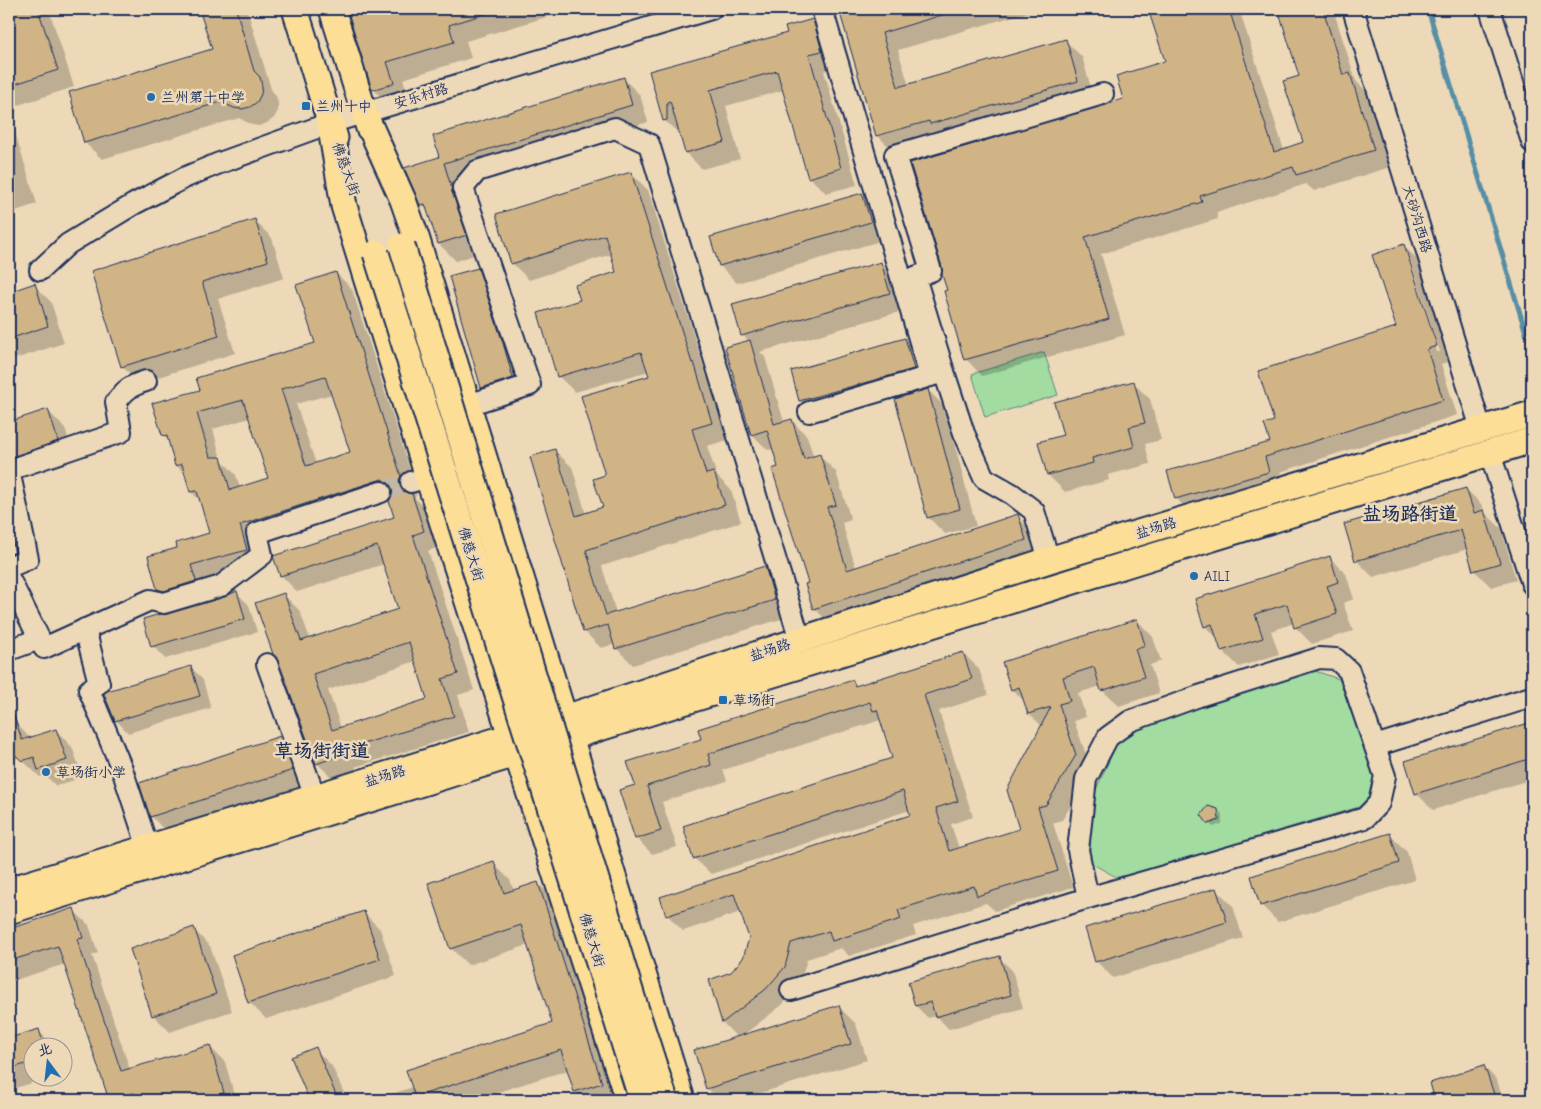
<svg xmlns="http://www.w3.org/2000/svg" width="1541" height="1109" viewBox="0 0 1541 1109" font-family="'Comic Neue','LXGW WenKai TC',sans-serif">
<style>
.green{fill:#a2dca1;stroke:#5e8680}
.shadow{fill:#0003;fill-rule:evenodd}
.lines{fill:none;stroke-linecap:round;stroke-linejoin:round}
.stream{stroke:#568fa5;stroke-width:5}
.building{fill:#d1b486;stroke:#1b2f5e;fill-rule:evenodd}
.minor-tunnel{stroke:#c3b7a5;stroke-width:20;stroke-dasharray:20 10;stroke-linecap:butt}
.minor-casing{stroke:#1b2f5e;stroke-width:24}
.major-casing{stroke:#1b2f5e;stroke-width:29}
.minor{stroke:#edd9b7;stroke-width:20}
.major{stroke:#fcde96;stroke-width:25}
.major-bridge-casing{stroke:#1b2f5e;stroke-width:29;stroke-linecap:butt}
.major-bridge{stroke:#fcde96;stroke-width:25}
.poi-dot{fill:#1f6fb2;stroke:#edd9b7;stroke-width:2}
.labels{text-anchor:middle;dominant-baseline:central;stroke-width:5;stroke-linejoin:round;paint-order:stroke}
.street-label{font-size:14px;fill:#1b2f5e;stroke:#edd9b7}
.poi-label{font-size:14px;fill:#1b2f5e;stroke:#edd9b7;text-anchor:start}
.district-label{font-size:19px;font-weight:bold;fill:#1b2f5e;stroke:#edd9b7}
</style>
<rect width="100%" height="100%" fill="#edd9b7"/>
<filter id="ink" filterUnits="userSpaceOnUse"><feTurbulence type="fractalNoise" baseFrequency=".02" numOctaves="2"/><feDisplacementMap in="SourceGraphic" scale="10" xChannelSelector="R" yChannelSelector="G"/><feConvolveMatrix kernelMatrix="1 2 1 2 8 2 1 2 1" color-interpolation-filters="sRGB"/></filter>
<g filter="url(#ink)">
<!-- green -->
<g class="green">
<path d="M1044 352 1058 395 985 417 972 374Z"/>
<path d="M1315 671 1339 679 1377 780 1373 793 1359 807 1118 878 1089 862 1093 796 1118 741 1143 722Z"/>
</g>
<!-- shadow -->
<g class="shadow">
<path d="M9 9H44L51 16 74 87 9 108Z"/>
<path d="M201 9H247L271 89 276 96 278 103V111L274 118 267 123 259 126 252 125 239 118 102 159 85 143 213 50Z"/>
<path d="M348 9H574L466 41 471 58 403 79 410 100 390 106 373 89Z"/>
<path d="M604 9H630L610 15Z"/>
<path d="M860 9H1039L898 50 909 86 1065 40 1082 57 1094 98 894 152 877 135 842 14Z"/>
<path d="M1149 9H1239L1284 150 1304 143 1300 77 1279 9H1333L1356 81 1366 91 1390 167 1314 191 1306 184 1216 213 1218 219 1101 254 1125 335 982 376 966 359 1124 100 1166 62Z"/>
<path d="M1526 9H1532V35Z"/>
<path d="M812 21 828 37 837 67 824 71 857 185 826 193 809 177 784 90 726 106 740 159 702 169 686 153 682 136 664 120 651 72 789 33Z"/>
<path d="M624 79 640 95 648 122 460 180 483 252 456 261 439 244 429 212 421 204 441 158Z"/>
<path d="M9 113 37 204 9 213Z"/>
<path d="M631 173 648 190 707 377 710 380 728 440 707 446 717 476 731 490 741 522 602 566 616 613 765 567 781 584 791 616 633 665 616 648 615 644 601 648 585 632 555 451 572 467 586 514 604 508 651 377 649 371 575 392 558 376 581 301 618 273 612 254 529 280 512 263Z"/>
<path d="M862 194 879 211 887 239 737 283 720 266 712 238Z"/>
<path d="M255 221 272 238 284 278 218 299 235 353 139 383 122 366Z"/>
<path d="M1404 246 1419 261 1451 361 1441 364 1457 415 1280 472 1284 487 1191 513 1176 498 1271 442 1397 328ZM1408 262H1411L1440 352H1437Z"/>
<path d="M880 263 897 280 906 310 760 352 765 357 784 422 791 420 807 436 814 458 820 456 836 472 851 520 842 523 856 568 1017 516 1033 532 1041 555 830 624 814 608 810 584 774 449 768 450 752 435 749 341 742 335Z"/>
<path d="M477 269 494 286 529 395 499 405 482 388 450 277Z"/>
<path d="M336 273 352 289 417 492 415 498 428 511 439 547 428 551 474 690 458 695 469 732 355 767 357 771 333 779 317 763 284 595 300 611 310 639 399 610 384 564 297 592 281 575 395 517 393 496 255 541 262 566 174 605 158 589 179 549 211 534 202 502 191 492 187 476 177 466 170 442 163 435 202 390 316 344ZM332 394 351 453 316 464 296 404ZM250 418 270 479 240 488 236 475 221 459 213 429ZM416 661 429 700 341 728 328 690Z"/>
<path d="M34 285 51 302 64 343 9 361V293Z"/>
<path d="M904 339 917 352 925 381 813 413 800 401 792 372Z"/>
<path d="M1133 383 1150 399 1161 440 1145 444 1150 464 1108 475 1109 480 1065 492 1048 475 1040 443 1064 436Z"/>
<path d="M928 390 945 407 976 526 945 534 928 517Z"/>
<path d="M48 411 65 428 74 458 22 475 9 484V423Z"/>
<path d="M1466 489 1483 506 1484 512 1501 528 1516 580 1491 587 1474 570 1468 549 1373 577 1356 560Z"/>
<path d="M1329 557 1346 574 1354 599 1343 603 1353 631 1312 644 1295 627 1294 623 1271 631 1279 654 1239 667 1222 650 1219 640 1205 626Z"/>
<path d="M237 593 249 605 257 632 165 659 153 646 168 616 225 599Z"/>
<path d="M1137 620 1153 637 1161 661 1150 665 1159 693 1119 706 1102 690 1101 686 1078 693 1086 717 1074 721 1092 771 1062 820 1053 823 1073 887 995 911 986 903 913 926 916 935 849 956 841 948 807 959 800 983 782 1005 741 1037 839 1007 856 1024 867 1060 738 1100H719L707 1088 738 1038 723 1023 710 981 731 973 745 959 750 938 741 912 683 931 667 915 912 816 910 810 711 874 694 858 894 759 881 720 723 770 727 781 662 802 677 847 652 854 636 838V786L703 739 853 682 858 687 963 653 979 669 988 695 939 711 973 817 951 824 959 849 1021 830 1042 726 1029 714 1026 703 1012 689Z"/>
<path d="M191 667 203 680 211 708 128 733 116 720Z"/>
<path d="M9 716 31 739 56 730 72 747 83 777 56 786 45 775 40 777 19 757 9 761Z"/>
<path d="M1532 723V779L1433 810 1416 793 1406 762Z"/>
<path d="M280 737 297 754 309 787 168 834 152 817 141 784Z"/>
<path d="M1218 810 1222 814V824L1213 827 1209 823Z"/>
<path d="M1390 835 1407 852 1415 880 1278 922 1261 905Z"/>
<path d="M493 863 510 880 514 891 538 883 555 900 618 1100H584L575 1092 568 1070 473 1100H391L389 1095 413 1087 554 1024 528 945 468 965 451 948Z"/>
<path d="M1216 889 1233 906 1243 938 1113 978 1096 961Z"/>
<path d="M73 910 89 925 98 953 92 955 130 1070 210 1047 225 1062 236 1100H111L65 964 9 982V930Z"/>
<path d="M363 912 380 929 396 976 266 1019 249 1002Z"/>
<path d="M193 929 210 946 232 1011 170 1032 153 1015Z"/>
<path d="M999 958 1012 970 1023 1008 949 1029 936 1016 928 1018 916 1006Z"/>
<path d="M38 1031 54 1046H32V1076H55L9 1090V1040Z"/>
<path d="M315 1049 332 1066 347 1100H311L293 1058Z"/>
<path d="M1484 1067 1497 1080 1503 1100H1437L1431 1084Z"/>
</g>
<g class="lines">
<!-- stream -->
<path class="stream" d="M1428 9 1532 353"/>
</g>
<!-- building -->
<g class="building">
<path d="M9 9H38L58 70 9 86Z"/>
<path d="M199 9H236L254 71 260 77 262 86 261 94 257 102 250 107 242 109 234 108 221 102 84 143 69 92 212 49Z"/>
<path d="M347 9H490L491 12 449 25 454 42 387 62 394 83 372 90Z"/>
<path d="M855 9H952V12L882 33 898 87 1066 39 1078 81 930 124 929 121 876 136 840 13Z"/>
<path d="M1148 9H1229L1274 152 1303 142 1283 81 1299 76 1278 9H1323L1343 75 1350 73 1374 150 1296 175 1293 167 1200 196 1202 202 1085 237 1109 319 964 360 944 291 947 290 942 275V267L910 163 1123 99 1116 76 1165 61Z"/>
<path d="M813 19 822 51 809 54 841 168 808 178 777 71 710 90 725 142 685 153 670 101 667 102V120L663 121 649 71 787 33 785 27Z"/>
<path d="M624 77 632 105 444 163 451 186 452 192 467 235 438 244 425 204 420 205 404 168 439 157 433 136Z"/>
<path d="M631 172 692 363 694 362 712 423 692 429 706 474 714 472 725 505 586 550 606 615 765 566 775 600 615 649 608 625 583 632 530 457 555 449 576 516 603 507 593 479 605 475 581 396 649 376 641 352 557 377 538 313 580 300 575 285 616 272 605 235 511 264 496 214Z"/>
<path d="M862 193 871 222 719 266 710 237Z"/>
<path d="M255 219 268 261 202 282 219 336 121 367 91 271Z"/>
<path d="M1404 244 1437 346 1427 349 1443 400 1265 457 1269 472 1175 499 1167 471 1270 442 1264 424 1274 421 1258 371 1396 327 1372 255Z"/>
<path d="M881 262 890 293 741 336 732 304Z"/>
<path d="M478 268 503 343 513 378 481 388 449 276Z"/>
<path d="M336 272 401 476 399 480 400 486 403 491 408 493 412 494 424 531 413 535 458 674 442 679 454 716 340 751 341 755 316 764 278 660 273 654 255 603 284 593 301 641 398 609 377 546 280 576 273 556 394 517 389 501 392 495V488L389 484 382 479 240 525 247 550 191 565 196 581 164 591 157 589 148 556 177 548 176 543 209 533 197 491 190 492 182 464 175 466 167 436 162 435 152 403 200 390 196 378 315 343 296 285ZM325 376 350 452 306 466 281 389ZM243 400 268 478 230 490 221 457H210L197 413ZM409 642 427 699 332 730 313 674Z"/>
<path d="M35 283 48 326 9 339V292Z"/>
<path d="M905 338 914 369 799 401 791 371Z"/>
<path d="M750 340 774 424 792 419 804 459 820 454 836 505 827 507 847 570 1018 514 1026 540 813 609 805 584 808 583 772 469 778 467 767 430 751 435 725 347Z"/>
<path d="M1134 381 1145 423 1129 427 1134 447 1092 458 1093 463 1047 475 1038 442 1063 435 1054 402Z"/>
<path d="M928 389 960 509 927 518 895 399Z"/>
<path d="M48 409 58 441 9 458V422Z"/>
<path d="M1466 488 1474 513 1484 510 1500 563 1473 571 1461 530 1355 561 1344 524Z"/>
<path d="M1330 556 1338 582 1327 586 1337 614 1294 628 1287 604 1255 614 1263 638 1221 651 1212 624 1204 627 1195 599Z"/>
<path d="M237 591 245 619 151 647 143 619 160 614H167L224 597Z"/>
<path d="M1137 619 1145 645 1135 649 1144 677 1101 691 1094 667 1063 677 1070 701 1059 704 1076 755 1046 805 1038 807 1058 871 977 896 974 886 898 910 901 919 832 941 829 931 791 943 785 967 766 989 722 1023 709 980 731 972 743 958 749 938 734 894 666 916 660 897 910 815 903 791 693 859 683 826 892 758 877 710 873 711 870 702 708 754 711 765 647 786 661 831 635 839 619 790 635 785 627 762 701 739 698 729 853 680 855 686 963 652 972 679 924 695 958 801 936 808 949 851 1019 829 1007 790 1051 707 1028 714 1019 687 1011 690 1002 662Z"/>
<path d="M191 666 200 696 115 721 104 694 107 691Z"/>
<path d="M9 707H11L22 740 56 729 67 760 38 770 34 757 22 761 13 753 9 741Z"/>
<path d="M1532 722V758L1415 794 1405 761Z"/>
<path d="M280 736 293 770 150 817 139 783Z"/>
<path d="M1208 806 1218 809 1219 820 1208 824 1201 815Z"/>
<path d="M1390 833 1399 863 1260 906 1251 876Z"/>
<path d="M494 861 504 893 538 882 602 1083 574 1092 561 1050 415 1097 406 1070 552 1023 521 925 450 949 428 883Z"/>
<path d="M1216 888 1227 922 1095 962 1085 928Z"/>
<path d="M74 908 83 938 77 939 121 1071 210 1045 224 1093 198 1100H136L134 1093 109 1100 58 946 9 961V929Z"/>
<path d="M364 911 380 959 248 1003 232 955Z"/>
<path d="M194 927 216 994 152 1016 130 949Z"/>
<path d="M1000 956 1011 995 935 1017 931 1002 915 1006 908 982Z"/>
<path d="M839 1005 851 1044 706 1089 694 1050Z"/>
<path d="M39 1029 44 1046H32V1062L9 1069V1038Z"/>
<path d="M316 1047 338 1100H309L291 1057Z"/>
<path d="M1484 1065 1496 1100H1435L1430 1083Z"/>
</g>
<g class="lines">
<!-- minor-tunnel -->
<path class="minor-tunnel" d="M381 492 411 482"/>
<!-- minor casing -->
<g class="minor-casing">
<g id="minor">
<path d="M822 9 930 376"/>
<path d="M1353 9 1481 429"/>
<path d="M1490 9 1532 142"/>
<path d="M40 270 68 244 134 204 186 177 217 164 330 123 711 9"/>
<path d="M944 372 915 277 931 271 895 155 1103 94"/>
<path d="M468 405 530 385 463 188 477 171 615 128 649 144 800 640"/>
<path d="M809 412 944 372 964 433 984 478 1012 494 1034 511 1049 560"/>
<path d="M1490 453 1532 584"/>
<path d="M411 482 428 477"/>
<path d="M9 567 28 559 9 470 121 432 116 402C126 389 130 386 146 381"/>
<path d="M9 578 44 648 150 600 164 603 221 586 262 555 257 533 381 492"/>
<path d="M85 629 99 683 89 690 122 769 148 848"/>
<path d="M9 650 39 639"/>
<path d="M267 664 315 797"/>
<path d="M1375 746 1531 697 1532 701"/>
<path d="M791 990 1088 898 1365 818 1379 803 1385 776 1349 671 1336 659 1319 658 1199 696 1130 721 1108 737 1086 779 1078 850 1088 898"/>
</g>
</g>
<!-- major casing -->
<g class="major-casing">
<g id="major">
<path d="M295 9 335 138"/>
<path d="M332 9 369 128"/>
<path d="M364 113 403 200 416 237 682 1100"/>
<path d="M330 123 344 206 428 477 628 1100"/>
<path d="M9 890 315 797 511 736 800 640 1049 560 1532 414"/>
<path d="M9 911 1151 557 1532 440"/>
</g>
</g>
<!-- minor -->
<use href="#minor" class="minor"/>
<!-- major -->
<use href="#major" class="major"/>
<!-- major-bridge casing -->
<g class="major-bridge-casing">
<g id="major-bridge">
<path d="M402 246 635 1007 665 1100"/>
<path d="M376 253 642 1100"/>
</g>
</g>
<!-- major-bridge -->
<use href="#major-bridge" class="major-bridge"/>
</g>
</g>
<!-- markers -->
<g class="poi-dot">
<circle cx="151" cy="97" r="5"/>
<rect x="301" y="101" width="10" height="10" rx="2.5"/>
<circle cx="1194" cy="576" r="5"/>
<rect x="718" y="695" width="10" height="10" rx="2.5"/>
<circle cx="46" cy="772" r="5"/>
</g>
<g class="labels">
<!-- street labels -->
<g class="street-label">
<text transform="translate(421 96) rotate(-17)">安乐村路</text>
<text transform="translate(346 169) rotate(70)">佛慈大街</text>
<text transform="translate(1417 219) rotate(73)">大砂沟西路</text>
<text transform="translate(1156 528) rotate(-17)">盐场路</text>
<text transform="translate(471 554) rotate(73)">佛慈大街</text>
<text transform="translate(770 650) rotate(-18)">盐场路</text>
<text transform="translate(385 776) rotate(-17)">盐场路</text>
<text transform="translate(592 940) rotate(73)">佛慈大街</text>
</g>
<!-- poi labels -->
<g class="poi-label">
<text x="161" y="97">兰州第十中学</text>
<text x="316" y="106">兰州十中</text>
<text x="1204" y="576">AILI</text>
<text x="733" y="700">草场街</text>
<text x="56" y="772">草场街小学</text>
</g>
<!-- district labels -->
<g class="district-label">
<text x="1410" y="514">盐场路街道</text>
<text x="322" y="751">草场街街道</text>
</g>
</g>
<!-- margin -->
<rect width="1541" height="1109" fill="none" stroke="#edd9b7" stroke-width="30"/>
<rect x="15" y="15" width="1511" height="1079" fill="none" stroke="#1b2f5e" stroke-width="2" filter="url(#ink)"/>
<!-- north arrow -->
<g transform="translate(48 1062) rotate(345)"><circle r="24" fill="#edd9b7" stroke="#999593"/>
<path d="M0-4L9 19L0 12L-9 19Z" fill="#1f6fb2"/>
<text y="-8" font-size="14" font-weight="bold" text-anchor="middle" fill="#1b2f5e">北</text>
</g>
</svg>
